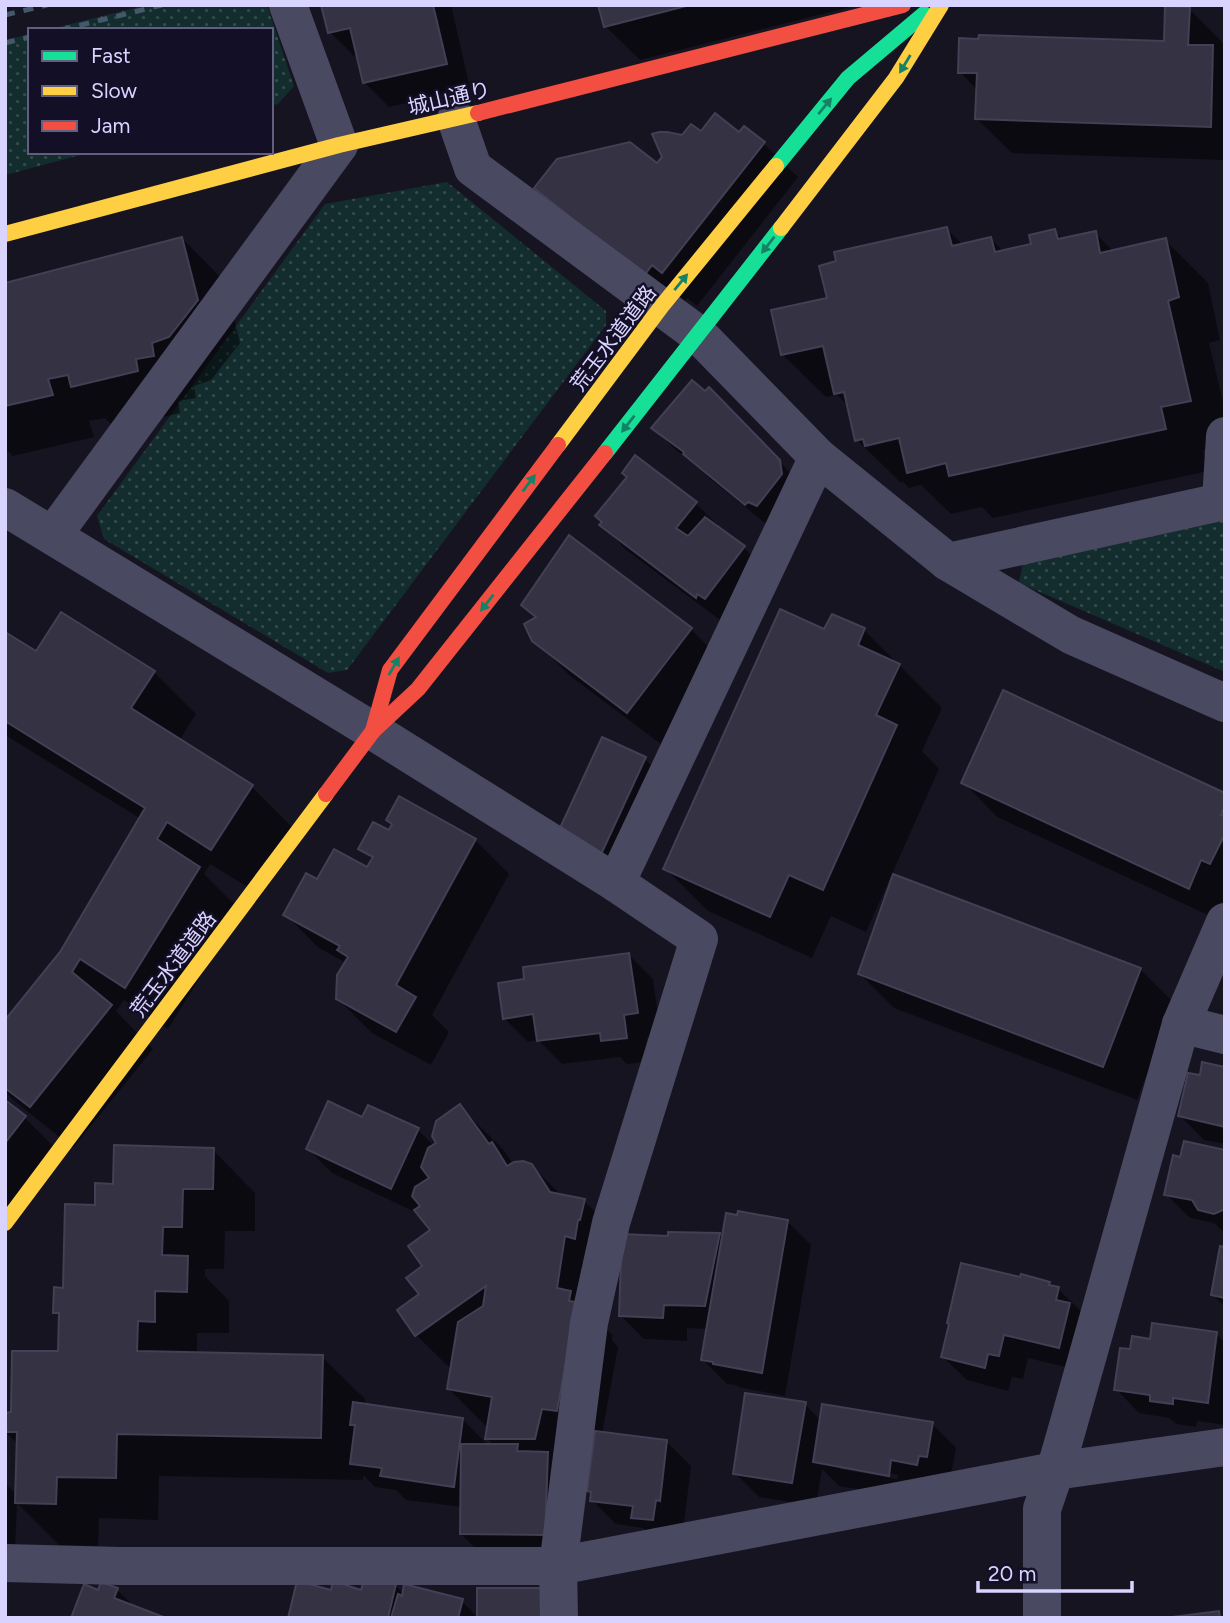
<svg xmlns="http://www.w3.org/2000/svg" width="1230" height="1623" viewBox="0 0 1230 1623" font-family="Figtree,'Noto Sans JP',sans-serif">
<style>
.park{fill:url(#park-dots)}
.shadow{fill:#0007;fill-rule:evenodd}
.building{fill:#343243;stroke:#433f54;stroke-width:2}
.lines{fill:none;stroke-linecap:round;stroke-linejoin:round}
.street{stroke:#4a4962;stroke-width:38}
.fast{stroke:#16e098;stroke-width:16}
.slow{stroke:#ffcf43;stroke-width:16}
.jam{stroke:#f24e42;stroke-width:16}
.rail{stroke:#43596b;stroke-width:5;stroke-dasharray:10 9;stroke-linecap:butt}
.oneway{fill:#158265}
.labels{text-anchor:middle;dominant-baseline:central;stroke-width:5;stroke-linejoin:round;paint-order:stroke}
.street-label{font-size:21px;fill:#d9d4ff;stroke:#130f26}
</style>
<defs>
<pattern id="park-dots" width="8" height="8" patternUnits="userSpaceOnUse" patternTransform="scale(1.75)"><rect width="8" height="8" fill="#132c2d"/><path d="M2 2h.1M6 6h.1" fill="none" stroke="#354a4c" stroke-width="1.8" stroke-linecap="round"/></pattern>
</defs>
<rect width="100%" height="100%" fill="#161421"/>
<!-- park -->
<g class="park">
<path d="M146 5H267L294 86 278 104 271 106V30H47Z"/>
<path d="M30 34V152H92L5 175V40Z"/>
<path d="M447 182 606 311V325L347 670 328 673 104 539 97 516 325 204Z"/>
<path d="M1225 517V672L1019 583 1024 557Z"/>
</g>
<!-- shadow -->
<g class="shadow">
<path d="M323 5H451L470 88 389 107 365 83 358 55 354 56 330 32Z"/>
<path d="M600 5H858L640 60 605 26Z"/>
<path d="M1189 9 1223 43V57L1225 59V160L1012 153 977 119 978 91 960 72 1166 43Z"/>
<path d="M739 135 763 143 798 177 697 306 687 298 679 308 570 222 536 188 657 166 683 137Z"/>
<path d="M947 229 963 245 991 239 1004 252 1033 245 1055 231 1063 240 1095 233 1114 252 1165 240 1208 283 1220 340 1209 343 1225 410V445L1203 450 1208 471 993 518 982 507 951 514 921 485 909 488 903 482H900L857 440 850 407 837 395 826 397 783 355 829 300Z"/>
<path d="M182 238 224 281 240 343 211 380 194 386 196 398 178 401 180 413 115 428 105 418 89 421 94 437 13 456 5 449V285Z"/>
<path d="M705 394 733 414 803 486 770 527 709 478 699 467 677 451 653 428Z"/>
<path d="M636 458 696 504 720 527 718 529 743 547 767 571 720 620 625 549 602 525 629 477Z"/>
<path d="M523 605 691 629 725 664 662 745 569 675 534 640 537 619Z"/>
<path d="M864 630 942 708 922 751 939 769 866 932 831 916 812 958 708 911 665 868 825 631Z"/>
<path d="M5 634 37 654 154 672 196 714 179 741 251 786 294 829 254 891 210 864 204 874 241 911 168 1029 124 1000 116 1011 153 1049 73 1148 17 1103 5 1092V1023L62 953 141 819 5 735Z"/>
<path d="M645 759 669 783 623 884 580 864Z"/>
<path d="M963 782 1225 795V918L1223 922 997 817Z"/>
<path d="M390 833 475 840 509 874 432 1015 449 1032 431 1065 372 1033 338 999 346 963 319 948 285 914 318 882 367 869 373 860 360 848Z"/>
<path d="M629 955 653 979 661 1036 647 1038 650 1061 627 1064 620 1057 562 1064 538 1040 528 1042 504 1018 526 980Z"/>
<path d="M1140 969 1174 1003 1137 1100 894 1008 860 974Z"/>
<path d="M1225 1068V1144L1204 1140 1180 1116 1201 1077Z"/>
<path d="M5 1102 25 1118 59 1152 5 1220Z"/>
<path d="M460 1107 503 1149 513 1164 531 1165 562 1196 584 1201 624 1241 719 1235 724 1239 787 1221 811 1245 785 1396 738 1387 736 1385 727 1384 703 1360 708 1329 687 1328V1341L644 1339 620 1315 623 1262H620L600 1323 613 1335 612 1340 618 1347 602 1434 667 1442 691 1466 684 1524 679 1523 676 1543 657 1541 643 1528 616 1524 592 1500 593 1494 589 1490 594 1452 584 1450 568 1558H485L461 1534 462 1507 406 1500 396 1490 375 1487 363 1475V1480L159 1476 158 1520 99 1518 98 1546 59 1545 17 1503 15 1552 5 1562V1483L17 1495 18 1444 5 1432 13 1414 60 1353V1318L55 1312 65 1290 97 1206 115 1186 213 1150 255 1193V1231H225L224 1269H205V1276L229 1301V1333H197V1354L322 1357 365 1399V1405L463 1420 486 1443V1446H494L487 1438 489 1429 449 1389 452 1370 416 1335 399 1311 421 1295 424 1266 432 1231 423 1207 420 1202 415 1212 332 1173 308 1149 363 1120 418 1130 434 1146ZM545 1481H548L547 1544Z"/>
<path d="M1225 1152V1233L1214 1223 1190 1218 1166 1194 1182 1159Z"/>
<path d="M1225 1249V1307L1213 1295Z"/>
<path d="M1049 1283 1053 1288 1058 1289 1082 1312 1083 1371 1028 1358 1023 1379 1012 1377 1008 1391 967 1380 943 1357 950 1324Z"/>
<path d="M1216 1334 1225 1342V1425L1197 1421 1196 1427 1176 1424 1169 1418 1139 1413 1116 1389 1131 1351 1151 1341Z"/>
<path d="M805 1404 821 1421 932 1424 956 1448 950 1480 913 1498 839 1486 822 1469 816 1506 759 1497 735 1473ZM840 1465 898 1475 897 1479 840 1469Z"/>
<path d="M395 1585 404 1594 462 1601 478 1618H290L332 1592H362Z"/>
<path d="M117 1590 136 1608 99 1593Z"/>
</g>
<!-- building -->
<g class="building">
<path d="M321 5H433L447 64 363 83 350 28 328 33Z"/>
<path d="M598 5H690L604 27Z"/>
<path d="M1165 6 1190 7 1188 45H1213L1211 127 975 119 977 73H958L959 38 978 39 979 35 1164 41Z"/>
<path d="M715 113 739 132 744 126 765 142 662 273 652 265 644 276 534 188 557 159 630 142 657 163 662 157 652 134 659 132H667L682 135 691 124 701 131Z"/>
<path d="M947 227 952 246 991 237 995 252 1031 244 1029 235 1055 229 1058 239 1096 231 1100 253 1166 238 1179 297 1168 301 1191 401 1161 407 1166 429 949 476 946 463 907 473 899 438 865 446 863 439 855 441 844 392 834 394 823 346 781 355 771 310 827 298 819 266 836 261 834 252Z"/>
<path d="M182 237 198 300 169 337 152 343 154 356 136 359 138 371 71 387 68 375 48 379 53 395 5 406V283Z"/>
<path d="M692 380 705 391 709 387 780 460 782 474 757 506 748 502 745 505 683 454 684 452 651 428Z"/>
<path d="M635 455 697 502 676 528 688 536 705 517 745 546 705 599 697 594 696 598 599 525 602 522 595 516 627 477 622 473Z"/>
<path d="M569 535 692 628 627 713 532 641 524 624 536 617 521 605Z"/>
<path d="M780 609 824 629 832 614 865 628 858 645 900 664 876 715 897 725 823 890 789 875 770 917 663 869Z"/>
<path d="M61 612 155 671 131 708 253 785 211 850 167 822 157 839 200 867 125 988 80 959 72 972 112 1005 30 1107 5 1088V1020L60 952 145 808 5 721V632L36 651Z"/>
<path d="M1003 690 1225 793V806L1221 815 1225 816V834L1210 864 1201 860 1189 889 961 783Z"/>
<path d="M602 737 646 757 598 861 554 841Z"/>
<path d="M399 796 476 839 396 985 416 997 396 1032 336 999 337 975 348 957 337 950 340 946 283 915 306 873 317 879 334 849 367 867 373 857 358 849 373 822 389 830 392 824 386 820Z"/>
<path d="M893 874 1141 968 1103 1067 858 974Z"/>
<path d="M629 953 638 1013 624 1015 627 1038 601 1041 600 1033 537 1041 533 1014 503 1019 498 983 524 979 523 967Z"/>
<path d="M1202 1062 1225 1067V1127L1178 1116 1188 1073 1200 1075Z"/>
<path d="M5 1100 26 1116 5 1143Z"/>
<path d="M328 1101 362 1117 368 1105 419 1128 391 1189 306 1149Z"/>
<path d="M460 1104 489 1144 492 1142 507 1166 514 1162 523 1161 532 1164 550 1192 585 1199 580 1220H578L575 1239 565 1236 557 1288 571 1291 569 1301 577 1302 557 1411 542 1409 535 1439H485L492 1397 447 1389 458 1322 483 1306 486 1286 415 1336 397 1310 419 1294 406 1278 422 1266 408 1246 430 1230 414 1210 420 1206 412 1196 415 1187 429 1178 421 1167 428 1148 436 1143 432 1136 436 1121Z"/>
<path d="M1184 1141 1225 1150V1209L1214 1214 1198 1210 1192 1200 1164 1195 1173 1155 1180 1157Z"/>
<path d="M114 1145 214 1148 213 1189H183L182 1227H163L162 1255 188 1256 187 1292 155 1291V1322L138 1321 137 1351 323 1355 321 1438 117 1434 116 1478 57 1477 56 1504 15 1503 17 1432H5V1413L11 1412 12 1351H58L59 1313H53L54 1287 63 1288 65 1204 95 1205V1183L113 1184Z"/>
<path d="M738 1211 788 1220 762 1373 713 1364V1362L701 1360 726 1213 737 1215Z"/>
<path d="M668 1232 720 1233 705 1306 664 1305 663 1318 619 1316 622 1234 668 1236Z"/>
<path d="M1220 1246 1225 1247V1298L1211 1295Z"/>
<path d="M961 1263 1020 1277 1021 1274 1050 1282 1049 1285 1059 1287 1056 1300 1070 1303 1059 1348 1004 1335 999 1356 988 1354 985 1368 941 1357 949 1324 947 1323Z"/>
<path d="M1152 1323 1217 1332 1208 1403 1173 1398V1404L1150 1401V1395L1114 1390 1120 1348 1130 1349 1132 1336 1150 1339Z"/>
<path d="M745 1393 806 1402 792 1483 733 1474Z"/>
<path d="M353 1402 463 1418 454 1487 380 1476 382 1468 350 1464 355 1425H350Z"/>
<path d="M822 1404 933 1422 927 1457 919 1456 917 1465 891 1460 889 1476 813 1462Z"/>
<path d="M595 1431 667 1440 660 1501 656 1500 653 1520 631 1518 633 1506 590 1501 591 1492 587 1491Z"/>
<path d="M461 1444H518L517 1451 548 1452 545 1535 460 1534Z"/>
<path d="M365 1576 396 1584 388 1618H288L297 1581 331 1590 333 1581 361 1590Z"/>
<path d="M101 1582 118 1588 114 1598 166 1618H71L84 1584 98 1590Z"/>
<path d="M404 1584 463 1599 458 1618H391L398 1594 402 1596Z"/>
<rect x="477" y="1588" width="65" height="30"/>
<path d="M1219 1611 1220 1618H1164Z"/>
</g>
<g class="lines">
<!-- street -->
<g class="street">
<path d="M456 119 473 168 699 335 818 457 948 562 1071 635 1225 703"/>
<path d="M1221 501 1225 436"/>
<path d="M5 507 373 731 616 883 699 939 611 1223 589 1323 558 1566 559 1618"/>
<path d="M53 535 339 145 288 5"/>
<path d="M948 562 1225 501"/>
<path d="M616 883 818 457"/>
<path d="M1181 1024 1225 1035"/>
<path d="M5 1563 120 1566H558L1055 1471 1225 1447"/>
<path d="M1042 1618V1509L1055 1471 1066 1433 1181 1024 1225 922"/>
</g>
<!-- fast -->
<g class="fast">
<path d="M776 166 848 78 924 14"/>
<path d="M605 453 781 228"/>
</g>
<!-- slow -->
<g class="slow">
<path d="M781 228 896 78 941 5"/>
<path d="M5 234 339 145 478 113"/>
<path d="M558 445 661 307 776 166"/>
<path d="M5 1223 326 794"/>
</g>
<!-- jam -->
<g class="jam">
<path d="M478 113 903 5"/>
<path d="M373 731 390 670 558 445"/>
<path d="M326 794 373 731 418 689 605 453"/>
</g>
<!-- rail -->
<g class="rail">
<path d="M5 15 47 5"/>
<path d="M61 30 162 5"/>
<path d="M5 43 30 37"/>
</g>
</g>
<!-- one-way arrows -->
<defs><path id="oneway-solid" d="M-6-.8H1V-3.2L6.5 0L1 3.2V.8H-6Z" transform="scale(1.75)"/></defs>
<g class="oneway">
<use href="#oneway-solid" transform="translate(905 64) rotate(121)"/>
<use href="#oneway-solid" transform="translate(825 106) rotate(-51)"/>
<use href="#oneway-solid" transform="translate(768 245) rotate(128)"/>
<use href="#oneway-solid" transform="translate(681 282) rotate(-51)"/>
<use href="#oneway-solid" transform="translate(628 424) rotate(128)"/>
<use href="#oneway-solid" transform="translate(529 483) rotate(-53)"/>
<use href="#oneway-solid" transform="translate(487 603) rotate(128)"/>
<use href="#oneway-solid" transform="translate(394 666) rotate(-60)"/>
</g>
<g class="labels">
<!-- street labels -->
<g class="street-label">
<text transform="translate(449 98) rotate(-13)">城山通り</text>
<text transform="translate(613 338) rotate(-53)">荒玉水道道路</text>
<text transform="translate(173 964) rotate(-53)">荒玉水道道路</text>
</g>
</g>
<!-- border -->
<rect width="1230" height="1623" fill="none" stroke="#d9d4ff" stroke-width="14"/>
<!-- legend -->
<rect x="28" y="28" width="245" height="126" fill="#130f26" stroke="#625e7d" stroke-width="2"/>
<rect x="42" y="51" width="35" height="10" fill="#16e098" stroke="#625e7d" stroke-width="2"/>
<text x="91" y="63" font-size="21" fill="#d9d4ff">Fast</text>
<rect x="42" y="86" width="35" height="10" fill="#ffcf43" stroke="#625e7d" stroke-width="2"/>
<text x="91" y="98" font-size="21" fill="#d9d4ff">Slow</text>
<rect x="42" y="121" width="35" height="10" fill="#f24e42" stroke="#625e7d" stroke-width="2"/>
<text x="91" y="133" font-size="21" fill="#d9d4ff">Jam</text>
<!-- scale -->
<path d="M978 1581v10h154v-10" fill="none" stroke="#d9d4ff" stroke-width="3.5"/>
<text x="988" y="1581" font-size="21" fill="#d9d4ff" stroke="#130f26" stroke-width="5" paint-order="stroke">20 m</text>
</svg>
